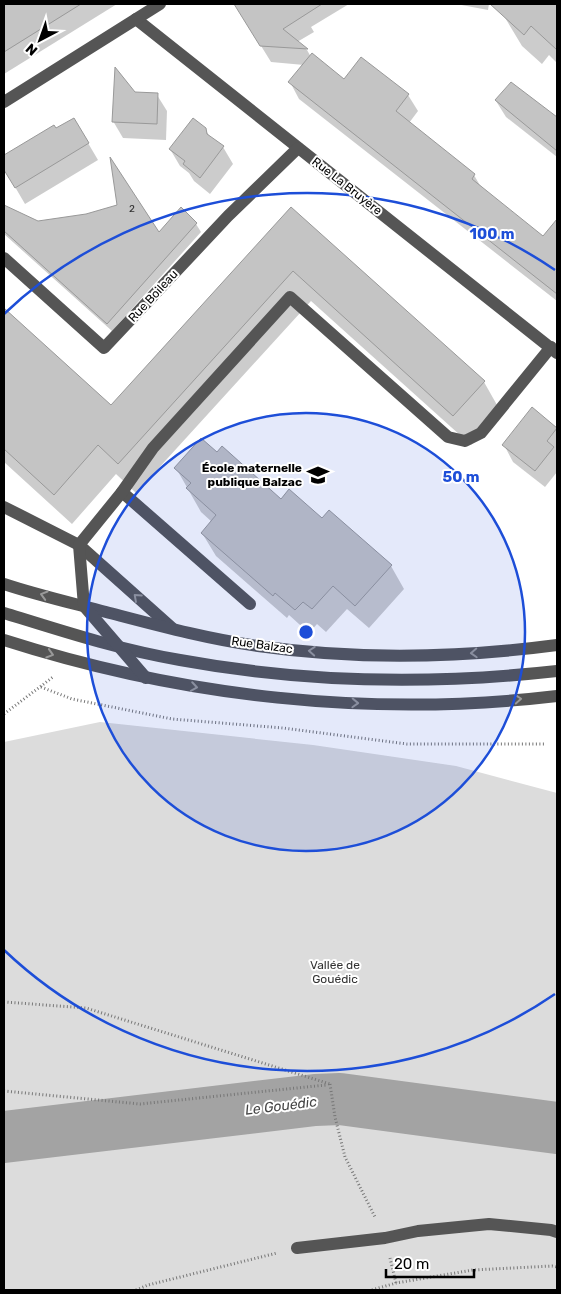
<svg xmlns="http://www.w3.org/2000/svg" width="561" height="1294" viewBox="0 0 561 1294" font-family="Rubik,sans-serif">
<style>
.green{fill:#dcdcdc}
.shadow{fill:#0003}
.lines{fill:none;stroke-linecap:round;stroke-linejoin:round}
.river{stroke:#a3a3a3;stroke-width:52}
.building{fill:#c4c4c4;stroke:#999}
.path{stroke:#777;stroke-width:3;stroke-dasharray:1 2.5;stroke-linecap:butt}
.minor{stroke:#555;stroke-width:12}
.oneway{stroke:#999}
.ring{fill:none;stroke:#1d4ed8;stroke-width:2.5}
.labels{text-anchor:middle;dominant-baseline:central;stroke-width:4;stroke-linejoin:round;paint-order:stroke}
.number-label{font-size:10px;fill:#313131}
.street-label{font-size:12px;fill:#000;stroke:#fff}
.poi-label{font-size:12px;font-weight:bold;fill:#000;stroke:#fff;text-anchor:end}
.park-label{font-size:12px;fill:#333;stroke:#fff}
.water-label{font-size:14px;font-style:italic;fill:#444;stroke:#fff}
.centre{fill:#1d4ed8;stroke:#fff;stroke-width:2.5}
.ring-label{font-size:15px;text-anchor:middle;font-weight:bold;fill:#1d4ed8;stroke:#fff;stroke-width:4;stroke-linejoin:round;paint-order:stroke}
</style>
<rect width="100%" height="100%" fill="#fff"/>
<!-- green -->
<path class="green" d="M100 722 313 745 456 766 557 793V1290H4V742Z"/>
<!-- shadow -->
<g class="shadow">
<path d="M15 4H117L4 74V11Z"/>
<path d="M249 4H349L311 27 314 32 297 42 307 50 311 57 344 81 362 59 408 95 418 111 409 123 474 175 482 189 544 238 553 226 557 230V301L299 99 290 82 304 65 271 62 239 10Z"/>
<path d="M456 4H489L488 10Z"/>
<path d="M515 4H557V63L549 55 542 64 522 46 504 16Z"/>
<path d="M511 83 557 119V157L506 117 496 101Z"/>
<path d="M157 95 167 111 166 140 123 138 113 121Z"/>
<path d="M54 126 56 130 88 143 98 160 25 204 4 168V157Z"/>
<path d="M205 129 210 137 223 147 233 164 210 194 194 181 189 173 180 166 170 149Z"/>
<path d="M118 206 159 234 196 224 201 232 112 331 4 234V208L38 222 86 215Z"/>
<path d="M291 209 484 382 501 412 471 445 311 301 136 493 116 474 72 524 4 462V310L111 407Z"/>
<path d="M532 409 557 429V472L545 487 513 462 504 445Z"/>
<path d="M217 454 281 500 322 519 391 566 404 589 369 628 347 609 326 632 317 624 309 633 289 615 287 618 216 556 202 533 212 522 201 512 176 468Z"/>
</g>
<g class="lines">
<!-- river -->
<path class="river" d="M4 1137 315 1100 340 1099 557 1128"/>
</g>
<!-- building -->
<g class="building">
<path d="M4 4H81L4 52Z"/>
<path d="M234 4H322L283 29 308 49 260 46Z"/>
<path d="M490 4H557V50L531 26 524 35Z"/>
<path d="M312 53 344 79 361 57 409 94 396 111 475 174 472 179 543 236 557 219V294L288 82Z"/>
<path d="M115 67 135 92 158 93 157 124 112 122Z"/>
<path d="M511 82 557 117V151L495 100Z"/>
<path d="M74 118 89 143 15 188 4 170V155L54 125 56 128Z"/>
<path d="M193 118 206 128 207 134 224 146 200 178 183 164 185 161 169 149Z"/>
<path d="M110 157 159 232 181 207 197 223 107 324 4 231V205L38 221 86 214 117 205Z"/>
<path d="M291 207 485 381 453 416 293 271 118 464 98 445 54 495 4 449V308L111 405Z"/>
<path d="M532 407 557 428 547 441 554 447 535 471 502 445Z"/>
<path d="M201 438 217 452 222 446 281 499 289 489 322 518 329 510 392 565 355 606 333 586 312 609 303 602 295 610 275 593 273 596 201 533 216 515 186 488 191 483 174 468Z"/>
</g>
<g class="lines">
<!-- path -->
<g class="path">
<path d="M41 687 72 699 172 719 283 728 407 744H546"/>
<path d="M4 714 53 677"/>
<path d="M4 1002 86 1008 330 1084"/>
<path d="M330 1084 335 1117 345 1157 375 1217"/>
<path d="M4 1091 140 1104 326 1085"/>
<path d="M390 1258 396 1283"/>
<path d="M136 1290 148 1285 277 1253"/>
<path d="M372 1290 396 1283 473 1270 552 1266 557 1267"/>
</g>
<!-- minor -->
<g class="minor">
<path d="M136 19 557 353"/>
<path d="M4 102 160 4"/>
<path d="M4 258 104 348 228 216 298 148"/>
<path d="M122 492 250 604"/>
<path d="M4 507 79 545 172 628"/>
<path d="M4 584C37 595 72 603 106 612 156 625 207 639 258 646 357 660 459 658 557 645"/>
<path d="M4 613C62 631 120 650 180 660 305 683 431 685 557 671"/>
<path d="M4 640C182 697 371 718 557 696"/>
<path d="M146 678 84 606 79 545 122 492 153 448 290 297 448 437 465 441 481 433 551 347"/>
<path d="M297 1248 385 1238 418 1231 489 1224 551 1230 557 1232"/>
</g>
</g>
<!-- one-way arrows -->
<defs><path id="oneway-chevron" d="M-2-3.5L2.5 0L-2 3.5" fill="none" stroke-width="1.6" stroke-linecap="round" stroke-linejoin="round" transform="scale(1.25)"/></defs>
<g class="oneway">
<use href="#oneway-chevron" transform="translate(44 595) rotate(-164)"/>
<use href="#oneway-chevron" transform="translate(137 597) rotate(-138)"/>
<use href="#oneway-chevron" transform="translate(312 651) rotate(-176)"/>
<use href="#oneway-chevron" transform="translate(474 653) rotate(177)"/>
<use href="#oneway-chevron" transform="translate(50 654) rotate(17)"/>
<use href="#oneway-chevron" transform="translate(194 687) rotate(9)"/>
<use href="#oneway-chevron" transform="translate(518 699) rotate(-4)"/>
<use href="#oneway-chevron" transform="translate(355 703) rotate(2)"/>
</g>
<!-- distance rings -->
<circle cx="306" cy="632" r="219" fill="#1d4ed8" fill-opacity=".12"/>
<g class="ring">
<circle cx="306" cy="632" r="219"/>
<path d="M555 994A439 439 0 0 1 4 950M4 314A439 439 0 0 1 555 270"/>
</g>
<!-- icons -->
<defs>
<g id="school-bare" transform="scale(1.725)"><path d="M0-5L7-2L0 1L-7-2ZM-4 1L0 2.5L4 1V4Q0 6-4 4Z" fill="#000" stroke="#fff" stroke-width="2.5" paint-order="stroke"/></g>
</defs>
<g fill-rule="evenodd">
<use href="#school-bare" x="318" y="475"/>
</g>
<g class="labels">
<!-- number labels -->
<g class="number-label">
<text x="132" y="209">2</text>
</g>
<!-- street labels -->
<g class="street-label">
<text transform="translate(347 186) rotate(38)">Rue La Bruyère</text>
<text transform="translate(153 296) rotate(-47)">Rue Boileau</text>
<text transform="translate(262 645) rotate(8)">Rue Balzac</text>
</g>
<!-- poi labels -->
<g class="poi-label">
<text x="302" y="468">École maternelle<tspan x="302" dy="14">publique Balzac</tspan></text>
</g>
<!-- park labels -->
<g class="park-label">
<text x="335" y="965">Vallée de<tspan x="335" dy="14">Gouédic</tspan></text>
</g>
<!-- water labels -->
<g class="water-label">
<text transform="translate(281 1106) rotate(-7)">Le Gouédic</text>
</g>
</g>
<circle cx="306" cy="632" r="8" class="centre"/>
<g class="ring-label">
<text x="492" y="239">100 m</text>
<text x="461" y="482">50 m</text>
</g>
<!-- border -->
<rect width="561" height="1294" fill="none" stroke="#000000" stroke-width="10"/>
<!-- north arrow -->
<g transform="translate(40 40) rotate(221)" stroke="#ffffff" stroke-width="4" paint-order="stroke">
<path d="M0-4L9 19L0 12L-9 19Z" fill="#000000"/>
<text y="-8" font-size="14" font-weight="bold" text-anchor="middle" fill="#000000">N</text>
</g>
<!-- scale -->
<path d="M386 1269v8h88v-8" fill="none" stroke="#000000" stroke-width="2.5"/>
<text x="394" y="1269" font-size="15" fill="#000000" stroke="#ffffff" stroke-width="4" paint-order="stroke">20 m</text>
</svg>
